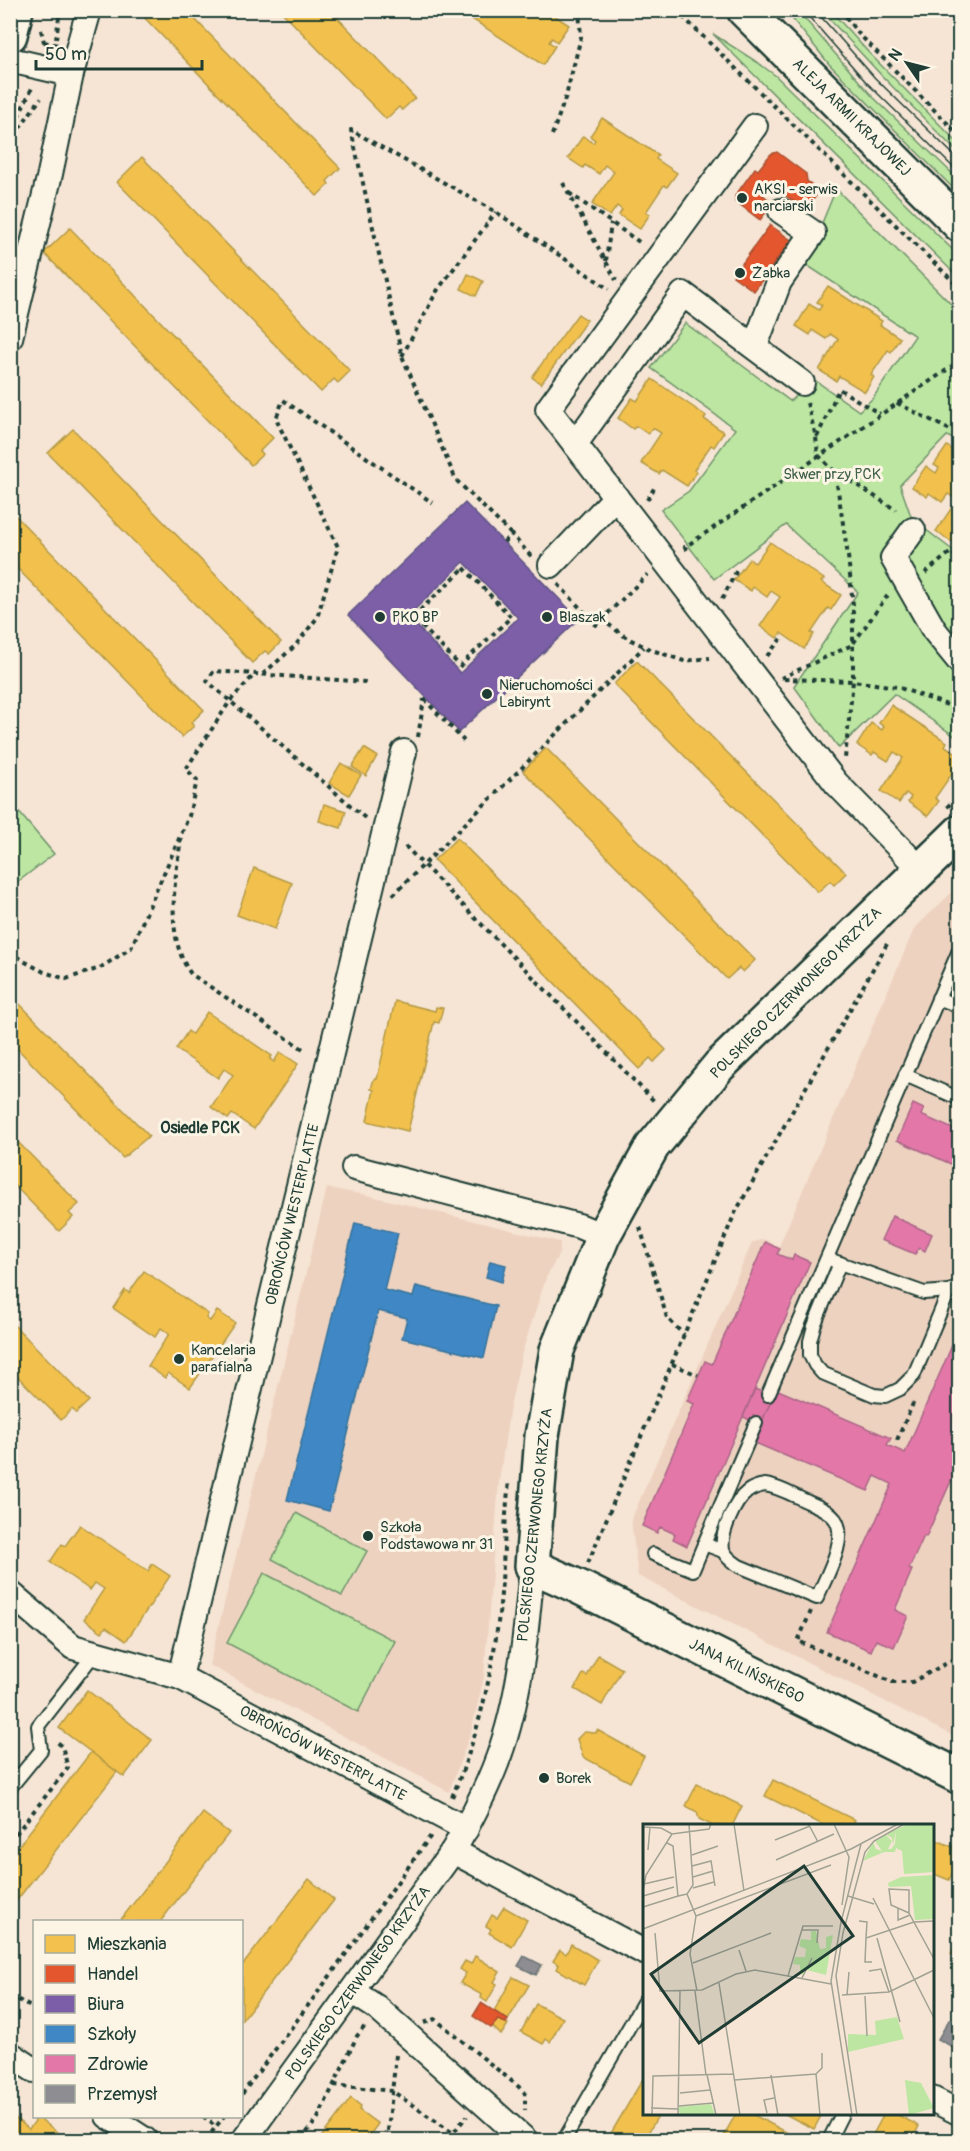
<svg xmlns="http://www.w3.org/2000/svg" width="970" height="2151" viewBox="0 0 970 2151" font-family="Pangolin,sans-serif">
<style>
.built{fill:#eed2c0}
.green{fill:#bde6a2;stroke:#6e926b;stroke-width:1.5}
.homes{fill:#f2c14e;stroke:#b39946;stroke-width:1.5}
.shops{fill:#e4572e;stroke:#a94f30;stroke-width:1.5}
.offices{fill:#7b5ea7;stroke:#5f5484;stroke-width:1.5;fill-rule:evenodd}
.schools{fill:#3f88c5;stroke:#35729a;stroke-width:1.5}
.health{fill:#e377a8;stroke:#a86685;stroke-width:1.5}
.industry{fill:#8d8d92;stroke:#6c7576;stroke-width:1.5}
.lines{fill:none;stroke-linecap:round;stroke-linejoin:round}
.lane-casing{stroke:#1f3d34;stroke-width:16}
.street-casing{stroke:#1f3d34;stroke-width:28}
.secondary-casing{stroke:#1f3d34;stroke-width:38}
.path{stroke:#1f3d34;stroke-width:4;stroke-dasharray:4.5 4.5;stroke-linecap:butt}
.lane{stroke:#fcf5e5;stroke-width:12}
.street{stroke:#fcf5e5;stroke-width:24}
.secondary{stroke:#fcf5e5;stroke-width:33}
.tram{stroke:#1f3d34;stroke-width:1.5}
.poi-dot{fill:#1f3d34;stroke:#fcf5e5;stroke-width:2}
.labels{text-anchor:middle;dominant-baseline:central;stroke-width:6;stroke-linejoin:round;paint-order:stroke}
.street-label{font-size:15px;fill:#1f3d34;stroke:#fcf5e5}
.poi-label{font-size:15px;fill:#1f3d34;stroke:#fcf5e5;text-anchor:start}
.park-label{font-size:15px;fill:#3f5f4a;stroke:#fcf5e5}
.neighbourhood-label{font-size:16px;font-weight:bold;fill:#1f3d34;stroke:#fcf5e5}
.inset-road{fill:none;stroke:#a0a294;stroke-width:1.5}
.view{fill:#1f3d34;fill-opacity:0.15;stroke:#1f3d34;stroke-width:3}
.inset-edge{fill:none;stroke:#1f3d34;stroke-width:3}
</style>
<rect width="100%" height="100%" fill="#f6e5d4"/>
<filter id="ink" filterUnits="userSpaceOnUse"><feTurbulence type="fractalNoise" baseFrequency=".0167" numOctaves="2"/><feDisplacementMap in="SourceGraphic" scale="12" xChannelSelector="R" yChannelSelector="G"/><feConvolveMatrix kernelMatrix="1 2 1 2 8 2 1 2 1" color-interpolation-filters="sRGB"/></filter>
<g filter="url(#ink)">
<!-- built -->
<g class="built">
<path d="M952 892 959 895V1739L638 1576 631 1520 752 1243 763 1239 779 1246 914 929Z"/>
<path d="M327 1188 367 1195 560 1242V1252L546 1278 522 1353 510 1407 499 1482 484 1677 471 1732 449 1792 209 1665Z"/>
</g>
<!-- green -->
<g class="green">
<path d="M786 11H798L872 96 959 180V194L829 64Z"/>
<path d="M822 11H831L869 53 959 144V154L882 76Z"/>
<path d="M713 34 757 62 776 76 959 256V278Z"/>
<path d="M836 189 959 312V442L947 436 900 485 912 519 959 555V739L894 694 839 748 794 686 858 592 786 525 714 579 661 510 689 491 735 429 651 368 685 323 790 401 813 379 859 411 873 398 915 336 805 264Z"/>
<path d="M12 804 54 854 11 887 10 806Z"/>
<path d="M296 1513 367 1551 342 1596 272 1559Z"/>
<path d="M264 1573 395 1641 358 1712 227 1643Z"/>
</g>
<!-- homes -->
<g class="homes">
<path d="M137 10H186L340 168 327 181 329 184 317 196Z"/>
<path d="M280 10H330L415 98 402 110 399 107 386 119Z"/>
<path d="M458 10H546L569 25 557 42 552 38 549 42 555 46 543 65Z"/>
<path d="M602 118 658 155 656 159 677 173 667 187 664 185 646 212 650 214 640 229 619 215 622 210 617 206 610 216 592 204 614 172 605 165 599 174 585 165 583 168 568 158 583 136 593 143 595 140 590 136Z"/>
<path d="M142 157 350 371 338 383 334 379 321 392 117 182Z"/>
<path d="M70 228 273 438 260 451 263 454 251 465 44 253Z"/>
<path d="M468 274 483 281 476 296 461 289Z"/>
<path d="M828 286 882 321 880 325 900 338 891 352 888 350 871 375 874 377 865 392 839 376 836 381 819 370 838 339 830 334 826 339 812 330 810 335 796 326 809 304 819 310 822 305 817 302Z"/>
<path d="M578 314 587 320 541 384 532 377Z"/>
<path d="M652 379 706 416 704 419 724 432 714 447 711 445 694 470 697 472 687 486 662 470 659 474 641 463 661 433 653 428 648 434 636 426 633 429 618 418 632 398 637 401Z"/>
<path d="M73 429 281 642 269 654 265 651 252 663 48 453Z"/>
<path d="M947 446 960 455V541L956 538 953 543 936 531 957 500 948 494 942 502 929 493 927 497 912 487 926 466 936 473 939 468 934 465Z"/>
<path d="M10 510 204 710 191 723 194 726 182 737 10 561Z"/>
<path d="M770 542 824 579 821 582 841 595 831 610 828 608 811 633 814 634 804 649 781 633 777 638 760 626 780 597 771 591 767 597 753 587 751 591 734 580 749 559 755 563Z"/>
<path d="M637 661 846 873 834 885 830 881 818 892 614 684Z"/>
<path d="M891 705 947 742 945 746 960 755V769L956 774 953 772 935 798 939 801 928 816 908 802 911 797 906 793 899 803 881 791 903 758 894 752 888 761 874 752 872 755 857 745 871 723 882 730 884 727 879 723Z"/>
<path d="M364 748 377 756 366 776 352 767Z"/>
<path d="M546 748 755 960 743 972 739 968 727 979 523 771Z"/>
<path d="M341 763 361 775 349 795 329 783Z"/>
<path d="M324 804 346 811 341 828 319 821Z"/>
<path d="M457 838 666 1050 654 1062 650 1058 639 1069 434 860Z"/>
<path d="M254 868 292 883 275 929 237 915Z"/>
<path d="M10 994 149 1136 123 1158 10 1041Z"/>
<path d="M395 1001 435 1011 436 1007 443 1008 439 1023 434 1022 408 1131 367 1121 374 1090 371 1089 374 1079H377Z"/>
<path d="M207 1012 272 1056 270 1059 274 1062 280 1052 298 1064 254 1129 232 1114 228 1119 211 1107 233 1075 224 1069 218 1078 176 1049 188 1031 192 1034Z"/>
<path d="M10 1134 79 1204 69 1213 73 1217 59 1231 10 1181Z"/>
<path d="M144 1271 208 1314 206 1318 210 1321 217 1311 235 1323 190 1388 168 1373 165 1378 148 1366 169 1334 161 1328 155 1337 113 1308 125 1290 129 1293Z"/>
<path d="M10 1321 89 1401 76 1413 72 1409 61 1420 10 1369Z"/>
<path d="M80 1525 148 1571 152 1564 170 1576 126 1641 106 1627 102 1632 84 1619 104 1589 95 1583 90 1590 50 1562 62 1544 65 1546Z"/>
<path d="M598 1655 622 1669 602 1705 575 1689 583 1674 587 1676Z"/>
<path d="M87 1690 152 1740 124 1777 59 1728Z"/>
<path d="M597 1730 644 1756 630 1782 583 1757 577 1739 584 1732 596 1733Z"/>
<path d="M91 1752 117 1772 10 1909V1857Z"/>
<path d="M773 1780 855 1820 852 1826H825L765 1796Z"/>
<path d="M697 1784 742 1806 732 1826H713L699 1819 697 1812 686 1806Z"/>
<path d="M203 1813 229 1833 160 1922H119Z"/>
<path d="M932 1838 960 1850V1857L949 1880 932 1873Z"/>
<path d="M309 1879 334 1900 242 2020V1966Z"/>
<path d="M504 1907 527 1920 512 1947 489 1933 491 1929 486 1926 492 1915 497 1918Z"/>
<path d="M960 1936V1958L951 1954Z"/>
<path d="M571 1944 598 1960 584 1985 557 1969 559 1965 553 1961 560 1950 566 1954Z"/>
<path d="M475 1956 500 1972 494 1982 497 1984 487 2002 481 1998 482 1995 460 1983 466 1973 460 1969 465 1961 471 1964Z"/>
<path d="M513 1977 529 1985 508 2020 494 2011Z"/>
<path d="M536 2004 563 2018 550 2042 546 2039 543 2044 521 2032Z"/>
<path d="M498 2020 508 2024 501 2035 492 2026Z"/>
<path d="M644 2077V2114H659L644 2140H607Z"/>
<path d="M351 2098 361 2106 359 2110 378 2124 366 2140H319Z"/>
<path d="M10 2114 29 2129 38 2117 62 2136 58 2140H26L10 2129Z"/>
<path d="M736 2114H752L801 2140H733L724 2135Z"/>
<path d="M785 2114H822L814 2129Z"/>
<path d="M884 2114H896L919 2126 912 2140H870Z"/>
</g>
<!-- shops -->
<g class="shops">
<path d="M777 152 806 174 807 181 820 191 805 210 770 184 763 195 768 199 765 202 771 206 760 220 735 201V196L755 168 758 170 771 154Z"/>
<path d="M770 225 791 240 754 291 733 276Z"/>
<path d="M481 2003 508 2020 506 2023 498 2020 491 2028 473 2016Z"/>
</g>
<!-- offices -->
<path class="offices" d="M465 503 579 619 459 732 348 615ZM464 562 518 618 460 673 408 616Z"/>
<!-- schools -->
<g class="schools">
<path d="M355 1223 398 1233 384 1290 413 1297 416 1286 496 1306 484 1358 402 1338 407 1318 378 1311 329 1511 287 1500Z"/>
<path d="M490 1261 506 1265 502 1282 486 1277Z"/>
</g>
<!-- health -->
<g class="health">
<path d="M913 1104 924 1109 921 1115 960 1132V1168L897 1140Z"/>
<path d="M892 1216 932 1234 925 1251 919 1248 915 1254 881 1240Z"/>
<path d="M765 1242 780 1249 777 1254 792 1260 794 1255 810 1262 687 1546 673 1539 675 1534 660 1527 657 1533 642 1526 694 1404 687 1401 705 1361 712 1364Z"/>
<path d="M960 1327V1461L926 1537 924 1536 909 1569 912 1570 895 1610 908 1616 894 1647 876 1640 871 1651 827 1632 892 1484 875 1476 868 1491 753 1442 776 1389 891 1438 887 1445 905 1453Z"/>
<path d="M755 1389 773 1397 760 1425 743 1417Z"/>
</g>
<!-- industry -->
<g class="industry">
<path d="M524 1956 542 1965 536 1975 518 1966Z"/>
<path d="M949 2020 960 2025V2051L938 2039Z"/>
</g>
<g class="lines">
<!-- lane casing -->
<g class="lane-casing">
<g id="lane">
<path d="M938 998 960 1007"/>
<path d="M905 1075 960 1099"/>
<path d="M834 1261 924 1293 949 1291 960 1287"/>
<path d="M840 1263 814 1326 810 1341V1355L815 1365 822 1373 874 1395 885 1396 900 1389 914 1375 949 1291"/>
<path d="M768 1395 960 948"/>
<path d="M765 1485C780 1487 794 1496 808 1502 818 1506 829 1511 835 1519 849 1539 825 1578 817 1598L739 1566C733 1562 725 1557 723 1549 720 1534 735 1501 747 1492 752 1488 758 1486 765 1485Z"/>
<path d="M723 1551 704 1544 756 1423"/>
<path d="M653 1554 693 1570 704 1544"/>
<path d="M10 1788 41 1750 38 1726 95 1653"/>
<path d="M564 2140 644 2001"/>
<path d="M829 2140 842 2114"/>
</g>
</g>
<!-- street casing -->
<g class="street-casing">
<g id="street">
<path d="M10 60 71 74"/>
<path d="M755 126 548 409 836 783 921 870"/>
<path d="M10 338 50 174 71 74 89 10"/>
<path d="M755 346 779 282 813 233 781 211"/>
<path d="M575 444 683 294 802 383"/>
<path d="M913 530 893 558 934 630 960 662"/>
<path d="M551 565 616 497"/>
<path d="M354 1168 579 1226 603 1236"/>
<path id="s1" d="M10 1593 73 1647 180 1677 466 1829"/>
<path id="s2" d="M180 1677 404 752"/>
<path d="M453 1851 644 1952"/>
<path d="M353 1992 376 2007 525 2140"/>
<path d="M10 2054 34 2070"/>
<path d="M932 2099 960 2113"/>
<path d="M108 2116 145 2140"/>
<path id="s3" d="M244 2140 453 1851C472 1818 490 1784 502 1747 521 1690 527 1625 532 1566"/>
</g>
</g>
<!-- secondary casing -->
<g class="secondary-casing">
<g id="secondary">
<path id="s4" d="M744 10 960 225"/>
<path d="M10 35 16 10"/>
<path id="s5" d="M960 832 719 1066 652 1147 603 1236 557 1350 542 1436 532 1566 579 1587 960 1777"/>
</g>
</g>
<!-- path -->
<g class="path">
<path d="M676 10 960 288"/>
<path d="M840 10 858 33 960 136"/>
<path d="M41 30 44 42 43 46"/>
<path d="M56 39 60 10"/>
<path d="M44 42 58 45"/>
<path d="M10 133 32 88"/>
<path d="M552 135 566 96 581 37 579 10"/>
<path d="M10 153 15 134 41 98"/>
<path d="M563 183 616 280"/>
<path d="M569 193 642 244"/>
<path d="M606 261 611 223"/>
<path d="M402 356 437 291 496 212"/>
<path d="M807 403 816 437 818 455 834 471 836 478 848 556 853 605V681L845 758"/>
<path d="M897 403 960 435"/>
<path d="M817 437 839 389 880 414"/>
<path d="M835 471 896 510"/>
<path d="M647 500 656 485"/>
<path d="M511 534 456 480 402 356 351 130 496 212 609 289"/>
<path d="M504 542 511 534 532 557"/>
<path d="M687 550 685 547 960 361"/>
<path d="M464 568 511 617 460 666 413 617Z"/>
<path d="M925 573 951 552 960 559"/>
<path d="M558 584 596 625 648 574"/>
<path d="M722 599 738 568"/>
<path d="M601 619 627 638 652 650 684 661 710 658"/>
<path d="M767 656 783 636"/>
<path d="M263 674 295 646 317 618 338 547 276 419 283 400 433 503"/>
<path d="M781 678 852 645 888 595"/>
<path d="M784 679 853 681 897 687 956 708 960 707"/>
<path d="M424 699 464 741"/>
<path d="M418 737 424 699"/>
<path d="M947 807 960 795"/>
<path d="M365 818 207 681 214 671 366 682"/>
<path d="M181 838C175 881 164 936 191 974L306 1051"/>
<path d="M405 846 656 1103"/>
<path d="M393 895 644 647"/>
<path d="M10 951 20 959 44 972 66 979 100 968 131 948 189 816 197 780 186 769 230 701 255 674"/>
<path d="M640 1227 667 1318 684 1335"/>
<path d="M672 1364 698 1375"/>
<path d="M897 1440 915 1399"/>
<path d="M588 1563 735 1213 887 944"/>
<path d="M811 1611 798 1641 892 1682H912L960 1656"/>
<path d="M452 1797C477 1739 492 1677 499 1614 504 1570 504 1525 509 1481"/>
<path d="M10 1841 68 1768 62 1746 57 1742"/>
<path d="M10 1995 34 2009"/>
<path d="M424 2023 435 2019 519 2087 525 2093V2110"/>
<path d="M334 2085 392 2091 453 2133 467 2116"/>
<path d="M242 2094 330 1976 432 1834"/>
<path d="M203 2116 216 2127"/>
<path d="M206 2140 224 2116"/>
<path d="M301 2140 318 2118 357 2036 365 2026"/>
<path d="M387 2140 396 2055"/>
<path d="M447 2140 453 2133"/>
</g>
<!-- lane -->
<use href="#lane" class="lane"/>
<!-- street -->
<use href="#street" class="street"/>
<!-- secondary -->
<use href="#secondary" class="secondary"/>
<!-- tram -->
<g class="tram">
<path d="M803 10 867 83 960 174"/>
<path d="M815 10 875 78 960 161"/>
</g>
</g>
</g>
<!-- markers -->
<g class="poi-dot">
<circle cx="742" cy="198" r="6"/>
<circle cx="740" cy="273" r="6"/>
<circle cx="380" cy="617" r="6"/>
<circle cx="547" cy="617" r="6"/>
<circle cx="487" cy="694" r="6"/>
<circle cx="179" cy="1359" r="6"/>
<circle cx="368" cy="1536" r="6"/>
<circle cx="544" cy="1778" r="6"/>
</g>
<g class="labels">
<!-- street labels -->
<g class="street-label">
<text stroke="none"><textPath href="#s4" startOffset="152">ALEJA ARMII KRAJOWEJ</textPath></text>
<text transform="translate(796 993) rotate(-45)">POLSKIEGO CZERWONEGO KRZYŻA</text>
<text stroke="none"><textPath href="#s2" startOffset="476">OBROŃCÓW WESTERPLATTE</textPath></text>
<text transform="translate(535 1525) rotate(-84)">POLSKIEGO CZERWONEGO KRZYŻA</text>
<text stroke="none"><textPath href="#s5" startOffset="1122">JANA KILIŃSKIEGO</textPath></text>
<text stroke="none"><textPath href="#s1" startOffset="356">OBROŃCÓW WESTERPLATTE</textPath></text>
<text stroke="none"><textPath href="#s3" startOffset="194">POLSKIEGO CZERWONEGO KRZYŻA</textPath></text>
</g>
<!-- poi labels -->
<g class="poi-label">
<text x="754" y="189">AKSI - serwis<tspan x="754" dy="17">narciarski</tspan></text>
<text x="752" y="273">Żabka</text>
<text x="392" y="617">PKO BP</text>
<text x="559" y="617">Blaszak</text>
<text x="499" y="685">Nieruchomości<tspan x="499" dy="17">Labirynt</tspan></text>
<text x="191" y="1350">Kancelaria<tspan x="191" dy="17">parafialna</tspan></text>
<text x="380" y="1527">Szkoła<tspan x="380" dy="17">Podstawowa nr 31</tspan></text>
<text x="556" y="1778">Borek</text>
</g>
<!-- park labels -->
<g class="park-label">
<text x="832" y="474">Skwer przy PCK</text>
</g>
<!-- neighbourhood labels -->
<g class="neighbourhood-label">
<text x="200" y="1128">Osiedle PCK</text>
</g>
</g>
<!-- overview -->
<g transform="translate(643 1824)">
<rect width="291" height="291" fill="#f6e5d4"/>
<path d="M265 0H291V48L261 50 259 27 253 24 252 28H241L220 37 230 18 233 25 239 27 232 17 243 11 249 17 245 25H248L252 20 253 7 250 21 249 14 243 10ZM291 51V95L272 96 268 62 246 63 245 59 258 53ZM168 107H173L177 125 183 124V113L190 111 183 151 164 146 161 151 157 150V141L150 140 152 133H162L163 125 156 122 158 115 168 116ZM254 193 261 215 205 228V210L233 211 232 197ZM262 256 278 259 291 284 266 291ZM68 280 72 291H37L36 288V283Z" fill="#bde6a2"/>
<path class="inset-road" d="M46 0 50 61 44 70 53 92 188 41M91 0 101 67M191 0 206 33 199 81M166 1 175 18M0 3 18 4 29 10 66 5 68 0M132 16 167 2M24 19 30 22 35 72 44 70M5 26 7 3M49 31 75 22M133 36 191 10M49 42 68 37 72 62M50 53 70 47M1 60 31 53M50 64 71 58M0 67 3 51 29 10M0 72 31 63M205 72 231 80M230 74 291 194M0 83 35 72M255 84V96L267 91M266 89 248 81 246 65 266 66V89L291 135M53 92 47 130 54 167M216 97 224 98 223 114M0 105 208 25 255 0M159 106H175L174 119M12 109 17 167 59 166 93 150 112 146 188 160M234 114 257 198M96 126 103 147M229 138H222L223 114 271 98 291 97M50 139 128 109M226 147 238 145 246 168M145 152 160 102H190M159 154 169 134M76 159 97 291M52 167 63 251M199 171 246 168 291 146M204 171 206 148M222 172 224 212M173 250 177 291M173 250 179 244V229M64 251 73 291M128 251 135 291M91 256 173 250M37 269 67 266M36 282 70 279M8 284 35 285M124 289 121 276 131 274M9 291 10 252 90 250M35 291 37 167M209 291 188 157 198 98 218 20M214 291 193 152 200 109 222 28 231 17 261 0"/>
<path class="view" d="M161 42 210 112 56 219 8 150Z"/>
<rect width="291" height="291" class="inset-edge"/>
</g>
<!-- margin -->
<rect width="970" height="2151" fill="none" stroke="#fcf5e5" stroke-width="36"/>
<rect x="18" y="18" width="934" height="2115" fill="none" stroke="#1f3d34" stroke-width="2" filter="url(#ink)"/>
<!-- legend -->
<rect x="33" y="1920" width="210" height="198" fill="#fcf5e5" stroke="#a4ab9e" stroke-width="1.5"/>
<rect x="45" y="1935" width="30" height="18" fill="#f2c14e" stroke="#a4ab9e" stroke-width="1.5"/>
<text x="87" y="1950" font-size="18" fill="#1f3d34">Mieszkania</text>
<rect x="45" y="1965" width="30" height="18" fill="#e4572e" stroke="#a4ab9e" stroke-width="1.5"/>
<text x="87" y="1980" font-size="18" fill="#1f3d34">Handel</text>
<rect x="45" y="1995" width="30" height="18" fill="#7b5ea7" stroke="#a4ab9e" stroke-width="1.5"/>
<text x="87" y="2010" font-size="18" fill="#1f3d34">Biura</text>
<rect x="45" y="2025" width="30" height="18" fill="#3f88c5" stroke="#a4ab9e" stroke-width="1.5"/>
<text x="87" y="2040" font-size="18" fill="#1f3d34">Szkoły</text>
<rect x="45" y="2055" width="30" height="18" fill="#e377a8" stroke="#a4ab9e" stroke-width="1.5"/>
<text x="87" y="2070" font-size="18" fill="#1f3d34">Zdrowie</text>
<rect x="45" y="2085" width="30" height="18" fill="#8d8d92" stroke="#a4ab9e" stroke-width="1.5"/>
<text x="87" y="2100" font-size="18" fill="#1f3d34">Przemysł</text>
<!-- north arrow -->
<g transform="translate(907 63) rotate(305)" stroke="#fcf5e5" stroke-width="4.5" paint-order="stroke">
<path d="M0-4.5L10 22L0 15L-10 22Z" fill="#1f3d34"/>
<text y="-9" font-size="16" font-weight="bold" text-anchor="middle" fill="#1f3d34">N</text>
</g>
<!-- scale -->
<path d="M36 60v9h166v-9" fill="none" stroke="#1f3d34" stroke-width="3"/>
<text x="45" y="60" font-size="18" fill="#1f3d34" stroke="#fcf5e5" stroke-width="4.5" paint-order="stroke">50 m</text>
</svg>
